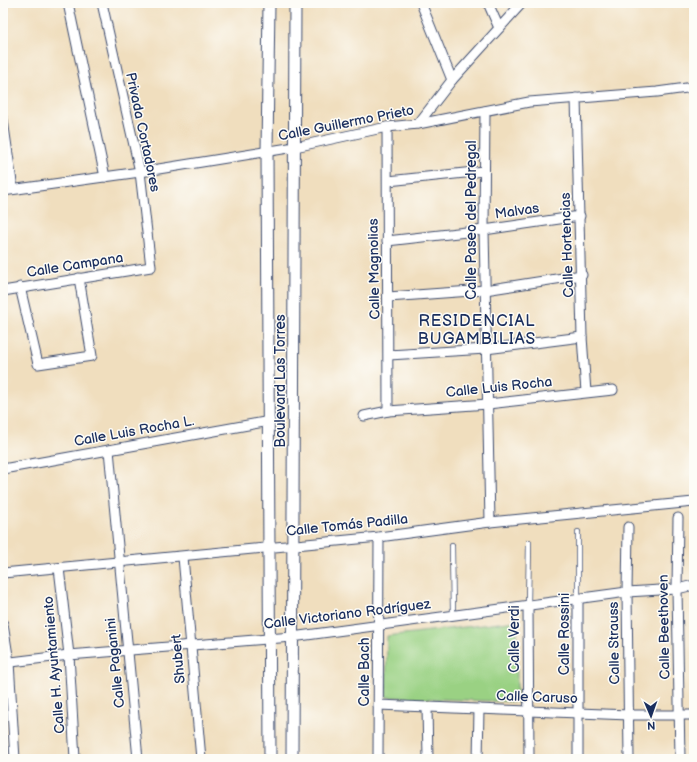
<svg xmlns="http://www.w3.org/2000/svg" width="697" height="762" viewBox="0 0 697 762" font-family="'Balsamiq Sans',sans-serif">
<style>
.green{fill:#9ad183;stroke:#5a8070}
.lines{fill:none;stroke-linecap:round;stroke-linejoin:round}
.service-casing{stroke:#3b496c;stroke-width:6}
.minor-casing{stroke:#3b496c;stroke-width:11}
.tertiary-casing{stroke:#3b496c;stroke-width:13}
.service{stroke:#fff;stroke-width:4.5}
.minor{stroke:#fff;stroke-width:9}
.tertiary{stroke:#fff;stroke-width:11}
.labels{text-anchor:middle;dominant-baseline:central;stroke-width:3;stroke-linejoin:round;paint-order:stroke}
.street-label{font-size:14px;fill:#1b2f5e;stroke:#fdfcf7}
.quarter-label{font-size:16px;letter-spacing:1px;fill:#1b2f5e;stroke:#fdfcf7}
</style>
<rect width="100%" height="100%" fill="#fdfcf7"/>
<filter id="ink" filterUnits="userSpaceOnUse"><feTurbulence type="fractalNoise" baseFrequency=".025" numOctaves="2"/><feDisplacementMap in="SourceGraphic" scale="8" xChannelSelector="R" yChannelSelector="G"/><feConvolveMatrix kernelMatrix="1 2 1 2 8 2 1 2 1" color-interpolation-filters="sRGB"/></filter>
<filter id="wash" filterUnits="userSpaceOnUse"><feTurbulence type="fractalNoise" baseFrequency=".012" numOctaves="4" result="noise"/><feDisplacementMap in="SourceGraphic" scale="16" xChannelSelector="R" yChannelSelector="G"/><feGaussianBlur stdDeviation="0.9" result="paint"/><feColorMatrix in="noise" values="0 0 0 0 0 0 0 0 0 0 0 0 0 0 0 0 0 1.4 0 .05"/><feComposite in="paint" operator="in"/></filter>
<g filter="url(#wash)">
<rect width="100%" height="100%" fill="#f0debe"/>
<!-- green -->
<path class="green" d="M517 621V702L386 697 387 636Z"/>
</g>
<g filter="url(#ink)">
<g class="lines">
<!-- service casing -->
<g class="service-casing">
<g id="service">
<path d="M578 532V598"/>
<path d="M452 546 453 614"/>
<path d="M528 606 529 542"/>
</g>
</g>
<!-- minor casing -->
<g class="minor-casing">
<g id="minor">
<path d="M68 3 105 177"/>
<path d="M421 3 452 80"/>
<path d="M488 3 499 28"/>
<path d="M576 98 582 337 586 392"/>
<path d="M485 111 484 230 490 522"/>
<path d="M3 120 13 189"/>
<path d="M418 124 452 80 522 3"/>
<path d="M387 127 388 411"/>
<path d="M388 181 484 171"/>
<path d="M3 191 140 172 295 147 387 127 418 124 529 102 657 92 694 87"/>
<path d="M387 241 484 230 580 216"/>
<path d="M20 287 38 364 92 356 79 278"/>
<path d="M3 291 151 267 140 172 102 3"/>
<path d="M388 297 485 290 582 275"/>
<path d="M389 355 486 349 582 337"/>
<path d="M364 416 388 411 488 404 613 390"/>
<path d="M109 450 138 759"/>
<path d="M3 469 270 421"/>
<path d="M678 518 677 589 680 759"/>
<path d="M628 527 627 592 629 759"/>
<path d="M183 557 201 759"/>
<path d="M59 568 69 655 75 759"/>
<path d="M3 573 379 537 490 522 694 502"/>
<path d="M578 598V759"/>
<path d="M528 606 529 759"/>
<path d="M3 624 9 662 15 759"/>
<path d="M3 663 69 655 292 637 627 592 677 589 694 585"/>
<path d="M378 705 629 715H694"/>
<path d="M427 707 428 759"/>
<path d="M378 759 379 537"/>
<path d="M478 759 479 709"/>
</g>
</g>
<!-- tertiary casing -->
<g class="tertiary-casing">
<g id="tertiary">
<path d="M269 3 267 151 270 759"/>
<path d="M292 759 295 3"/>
</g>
</g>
<!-- service -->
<use href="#service" class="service"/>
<!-- minor -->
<use href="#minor" class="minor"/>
<!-- tertiary -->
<use href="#tertiary" class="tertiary"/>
</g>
</g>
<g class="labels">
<!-- street labels -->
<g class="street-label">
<text transform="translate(346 123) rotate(-11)">Calle Guillermo Prieto</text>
<text transform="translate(143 132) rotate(78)">Privada Cortadores</text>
<text transform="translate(517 211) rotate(-8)">Malvas</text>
<text transform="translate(471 220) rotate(-90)">Calle Paseo del Pedregal</text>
<text transform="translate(567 245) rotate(-92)">Calle Hortencias</text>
<text transform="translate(75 265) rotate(-9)">Calle Campana</text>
<text transform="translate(374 269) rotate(-91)">Calle Magnolias</text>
<text transform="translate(280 381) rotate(-90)">Boulevard Las Torres</text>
<text transform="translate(499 387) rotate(-6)">Calle Luis Rocha</text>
<text transform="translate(134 431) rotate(-10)">Calle Luis Rocha L.</text>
<text transform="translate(347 525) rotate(-6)">Calle Tomás Padilla</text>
<text transform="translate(347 614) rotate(-7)">Calle Victoriano Rodríguez</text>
<text transform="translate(664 627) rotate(-91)">Calle Beethoven</text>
<text transform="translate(564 634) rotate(-90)">Calle Rossini</text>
<text transform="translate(514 639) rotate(-90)">Calle Verdi</text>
<text transform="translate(614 643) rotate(-91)">Calle Strauss</text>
<text transform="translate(178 659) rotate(-95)">Shubert</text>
<text transform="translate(115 663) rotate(-96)">Calle Paganini</text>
<text transform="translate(54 665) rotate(-95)">Calle H. Ayuntamiento</text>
<text transform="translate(364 672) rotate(-90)">Calle Bach</text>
<text transform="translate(537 697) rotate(2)">Calle Caruso</text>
</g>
<!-- quarter labels -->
<g class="quarter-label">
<text x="477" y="321">RESIDENCIAL<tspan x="477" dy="18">BUGAMBILIAS</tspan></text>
</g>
</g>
<!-- margin -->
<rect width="697" height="762" fill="none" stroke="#fdfcf7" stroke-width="16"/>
<!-- north arrow -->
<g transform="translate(651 716) rotate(178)" stroke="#fdfcf7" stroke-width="3" paint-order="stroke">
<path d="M0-3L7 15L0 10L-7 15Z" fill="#1b2f5e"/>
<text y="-6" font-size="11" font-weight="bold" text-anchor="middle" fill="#1b2f5e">N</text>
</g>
</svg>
